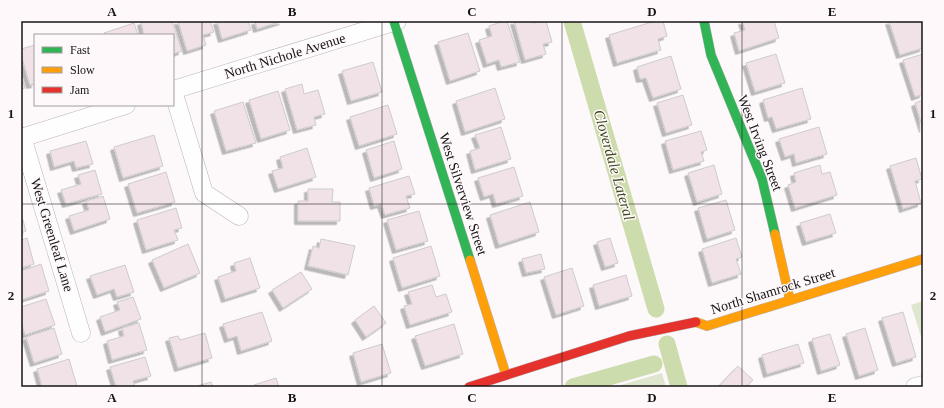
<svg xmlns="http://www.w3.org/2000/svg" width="944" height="408" viewBox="0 0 944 408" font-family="'Times New Roman',serif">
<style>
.green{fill:#dfe6ce}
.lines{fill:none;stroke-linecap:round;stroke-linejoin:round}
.canal{stroke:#ccdcac;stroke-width:17}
.building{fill:#f0e2e6;stroke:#cdcbcc;filter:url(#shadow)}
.street-casing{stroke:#b8b6b7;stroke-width:19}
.fast-casing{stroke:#b8b6b7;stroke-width:10}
.slow-casing{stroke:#b8b6b7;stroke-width:10}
.jam-casing{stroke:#b8b6b7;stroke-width:10}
.street{stroke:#fffefe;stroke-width:18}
.fast{stroke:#30b455;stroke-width:9}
.slow{stroke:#ff9f0a;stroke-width:9}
.jam{stroke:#e5322d;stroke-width:9}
.grid{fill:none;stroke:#161415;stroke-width:1;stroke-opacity:0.55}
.labels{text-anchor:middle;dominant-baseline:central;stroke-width:3;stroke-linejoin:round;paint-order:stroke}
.street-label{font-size:14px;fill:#161415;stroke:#fef8fa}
.water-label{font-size:15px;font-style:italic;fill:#394816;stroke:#fef8fa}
.neatline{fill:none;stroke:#161415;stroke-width:1.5}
.grid-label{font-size:13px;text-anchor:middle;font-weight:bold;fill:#161415}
</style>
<defs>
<filter id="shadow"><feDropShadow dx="-3.5" dy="3.5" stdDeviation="0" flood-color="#0004"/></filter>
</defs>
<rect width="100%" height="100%" fill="#fdf9fb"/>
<!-- green -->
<g class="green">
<path d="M923 301V343L911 305Z"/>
<path d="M662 373 666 387H614Z"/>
</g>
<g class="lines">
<!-- canal -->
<g class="canal">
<path d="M572 21 656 309"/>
<path d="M667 344 679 387"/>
<path d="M573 387 654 364"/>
</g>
</g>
<!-- building -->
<g class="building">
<path d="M145 21H172L182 51 173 54V35H144L141 22Z"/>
<path d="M178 21H210L214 32 203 35 206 45 187 51Z"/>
<path d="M217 21H248L251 30 222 39Z"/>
<path d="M255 21H283L257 29Z"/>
<path d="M504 21H507L520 62 501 67 499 60 487 64 479 40 492 36 489 26Z"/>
<path d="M514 21H533V23L546 21 552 42 543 44 546 54 525 60Z"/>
<path d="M655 21H663L667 36 658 39 661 50 617 63 609 35Z"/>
<path d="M742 21H774L779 38 739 51 734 33 745 30Z"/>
<path d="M889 21H921L923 29V48L900 55Z"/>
<path d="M134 23 138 35H105L104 33Z"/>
<path d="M468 33 480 71 450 81 438 42Z"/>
<path d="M35 45V84L30 85 21 55V49Z"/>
<path d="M776 54 785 83 755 92 746 63Z"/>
<path d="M923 54V94L915 97 903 60Z"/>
<path d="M671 56 681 89 653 98 646 78 640 79 637 67Z"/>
<path d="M373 62 382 92 351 101 342 71Z"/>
<path d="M21 74 25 88 21 89Z"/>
<path d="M302 84 304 94 318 90 325 114 314 117 316 125 297 130 285 89Z"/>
<path d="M495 88 505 119 465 132 456 101Z"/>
<path d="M802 88 811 119 776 129 772 117 768 118 763 100Z"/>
<path d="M278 91 290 130 261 139 249 100Z"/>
<path d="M683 95 692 125 666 133 657 103Z"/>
<path d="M923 100V129L915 103Z"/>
<path d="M243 102 256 143 226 151 214 111Z"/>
<path d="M388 105 397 134 359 146 350 117Z"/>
<path d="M501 127 511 159 475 170 470 151 480 148 475 135Z"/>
<path d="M819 127 827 154 796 163 794 154 785 157 779 139Z"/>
<path d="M701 131 707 150 701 152 704 161 673 170 665 141Z"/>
<path d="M154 135 163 166 123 178 114 147Z"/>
<path d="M86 141 93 164 76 168 74 161 54 167 50 151Z"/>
<path d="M394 141 402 169 374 178 366 150Z"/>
<path d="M307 148 316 177 278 189 272 171 283 168 280 157Z"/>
<path d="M916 158 922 179 915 181 921 203 903 209 890 166Z"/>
<path d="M714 165 722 194 697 202 688 173Z"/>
<path d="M820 165 822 174 830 172 837 195 795 208 788 185 796 182 794 173Z"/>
<path d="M514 167 523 196 496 204 493 194 484 197 478 178Z"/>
<path d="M95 170 102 194 66 204 61 190 81 184 78 175Z"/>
<path d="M166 172 175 202 137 213 128 184Z"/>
<path d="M409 176 415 194 406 196 410 208 385 215 381 204 374 206 369 188Z"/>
<path d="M308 189H333L332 202H340V221H298V201H308Z"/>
<path d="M103 196 110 219 74 231 69 216 89 210 86 201Z"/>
<path d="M726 200 735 230 707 239 698 208Z"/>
<path d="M530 202 539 232 499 245 490 215Z"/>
<path d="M176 208 182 228 174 230 178 240 146 250 137 220Z"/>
<path d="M419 211 428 241 396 250 387 220Z"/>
<path d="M21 213 26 231 21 233Z"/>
<path d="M830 214 836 233 806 242 800 223Z"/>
<path d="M27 238 34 264 21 268V240Z"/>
<path d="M610 238 618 263 605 267 597 242Z"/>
<path d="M736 238 742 257 736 259 741 274 712 283 702 249Z"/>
<path d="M321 239 355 246 348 275 308 266 313 246 319 248Z"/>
<path d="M188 244 200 273 164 288 152 260Z"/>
<path d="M431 246 440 276 402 288 393 258Z"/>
<path d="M541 254 545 269 526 273 522 259Z"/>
<path d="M250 258 260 288 225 299 218 277 236 271 234 263Z"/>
<path d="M41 264 49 291 21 300V271Z"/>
<path d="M125 265 134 292 117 297 114 289 97 295 90 276Z"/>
<path d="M572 268 584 306 556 315 544 277Z"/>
<path d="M301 272 312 289 283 308 272 290Z"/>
<path d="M626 275 632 296 599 306 593 285Z"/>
<path d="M432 285 436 297 446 294 452 312 410 325 404 306 412 304 408 292Z"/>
<path d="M133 297 141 319 105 332 100 317 120 310 117 302Z"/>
<path d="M46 299 55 325 25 335 21 321V307Z"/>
<path d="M374 306 386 323 366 337 355 320Z"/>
<path d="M262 312 272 341 241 351 237 336 228 339 223 324Z"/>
<path d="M903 312 916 357 896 363 882 318Z"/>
<path d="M139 323 147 350 112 360 107 341 124 336 122 328Z"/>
<path d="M454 324 463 354 425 366 415 336Z"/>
<path d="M54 328 62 354 34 363 26 337Z"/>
<path d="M865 328 878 370 859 376 846 334Z"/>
<path d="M205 333 212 358 178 368 169 338 178 336 180 340Z"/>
<path d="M830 334 840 365 821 371 812 339Z"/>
<path d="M382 344 391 373 361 382 353 353Z"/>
<path d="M798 344 804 363 767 374 762 355Z"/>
<path d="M145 357 151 376 133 381 135 387H116L110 367Z"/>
<path d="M69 359 77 386 72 387H42L37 369Z"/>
<path d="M738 366 753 380 746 387H718Z"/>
<path d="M276 378 279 387H255L254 385Z"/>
<path d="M211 382 213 387H197V386Z"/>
</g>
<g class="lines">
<!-- street casing -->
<g class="street-casing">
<g id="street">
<path d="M173 90 397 21"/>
<path d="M173 91 204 193 239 216"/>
<path d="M22 137 81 333"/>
<path d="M21 138 126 105"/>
<path d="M915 387 923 385"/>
</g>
</g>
<!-- fast casing -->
<g class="fast-casing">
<g id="fast">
<path d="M704 21 711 55 762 179 775 234"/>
<path d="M394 22 470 260"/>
</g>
</g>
<!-- slow casing -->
<g class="slow-casing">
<g id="slow">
<path d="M775 234 790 300"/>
<path d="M470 260 506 375"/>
<path d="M696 322 707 326 923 259"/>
</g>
</g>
<!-- jam casing -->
<g class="jam-casing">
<path id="jam" d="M469 387 629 336 696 322"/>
</g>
<!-- street -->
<use href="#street" class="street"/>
<!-- fast -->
<use href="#fast" class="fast"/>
<!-- slow -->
<use href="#slow" class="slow"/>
<!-- jam -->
<use href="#jam" class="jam"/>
</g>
<!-- grid -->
<path class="grid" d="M202 21V387M382 21V387M562 21V387M742 21V387M21 204H923"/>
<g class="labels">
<!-- street labels -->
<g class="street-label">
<text transform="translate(285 56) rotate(-17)">North Nichole Avenue</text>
<text transform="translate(760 143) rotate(69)">West Irving Street</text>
<text transform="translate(463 194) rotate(72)">West Silverview Street</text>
<text transform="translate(52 235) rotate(73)">West Greenleaf Lane</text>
<text transform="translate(773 291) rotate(-17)">North Shamrock Street</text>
</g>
<!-- water labels -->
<g class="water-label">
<text transform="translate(614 165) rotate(74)">Cloverdale Lateral</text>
</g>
</g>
<!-- border -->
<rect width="944" height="408" fill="none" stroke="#fef8fa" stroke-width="44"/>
<!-- legend -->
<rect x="34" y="34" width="140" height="72" fill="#fef8fa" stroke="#a19d9e"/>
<rect x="42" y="47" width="20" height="6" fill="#30b455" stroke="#a19d9e"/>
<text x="70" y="54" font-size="12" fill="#161415">Fast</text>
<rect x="42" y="67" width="20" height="6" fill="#ff9f0a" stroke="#a19d9e"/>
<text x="70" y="74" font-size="12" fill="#161415">Slow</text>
<rect x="42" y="87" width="20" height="6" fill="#e5322d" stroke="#a19d9e"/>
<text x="70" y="94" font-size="12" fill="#161415">Jam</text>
<rect x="22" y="22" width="900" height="364" class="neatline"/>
<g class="grid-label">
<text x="112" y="16">A</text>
<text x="292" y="16">B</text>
<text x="472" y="16">C</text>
<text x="652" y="16">D</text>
<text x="832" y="16">E</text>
<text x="11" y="118">1</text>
<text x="933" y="118">1</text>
<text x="11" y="300">2</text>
<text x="933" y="300">2</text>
<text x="112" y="402">A</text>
<text x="292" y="402">B</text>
<text x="472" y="402">C</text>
<text x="652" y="402">D</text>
<text x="832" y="402">E</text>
</g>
</svg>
